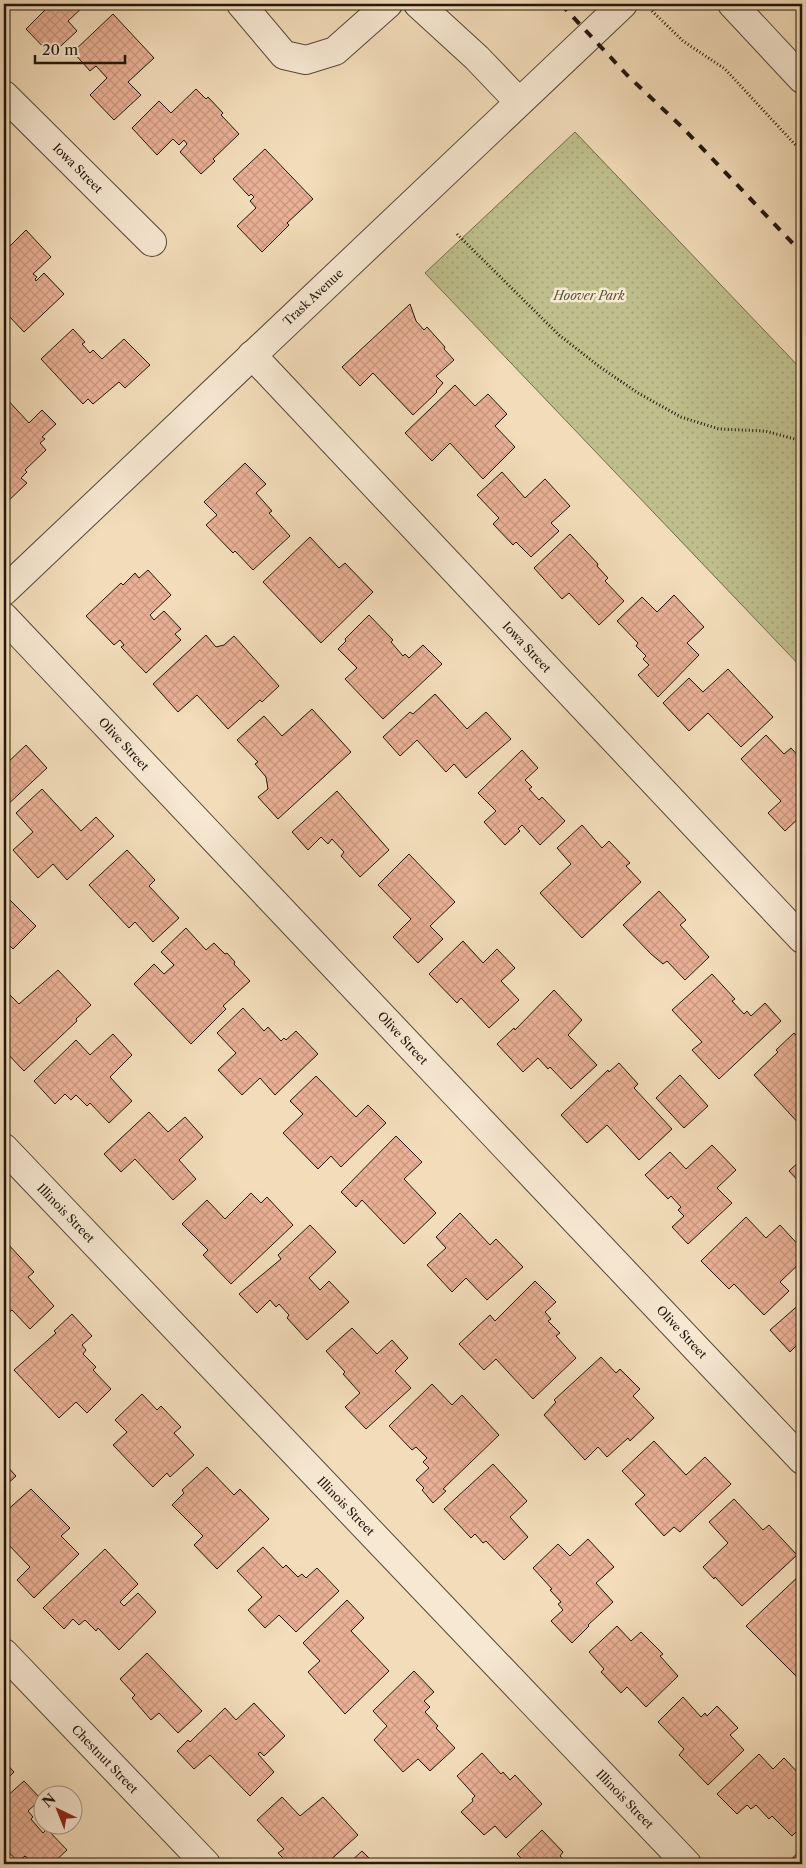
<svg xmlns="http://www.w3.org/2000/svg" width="806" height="1868" viewBox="0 0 806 1868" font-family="'Libre Caslon Text',serif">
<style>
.park{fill:url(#park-dots);stroke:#706b4c}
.building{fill:url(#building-cross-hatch);stroke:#21170d}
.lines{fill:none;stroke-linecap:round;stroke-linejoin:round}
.minor-casing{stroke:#554838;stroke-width:30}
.path{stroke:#21170d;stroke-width:3;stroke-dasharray:1 2.5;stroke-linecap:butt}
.minor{stroke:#f7e8d2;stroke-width:28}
.rail{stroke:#21170d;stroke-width:4;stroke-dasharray:9 9;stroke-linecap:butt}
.labels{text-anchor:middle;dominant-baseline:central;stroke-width:5;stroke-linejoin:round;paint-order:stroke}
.street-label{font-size:12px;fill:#21170d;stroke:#f7e8d2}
.park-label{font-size:12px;font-style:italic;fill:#585239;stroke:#f7e8d2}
</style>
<defs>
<pattern id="park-dots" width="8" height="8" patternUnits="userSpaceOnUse" patternTransform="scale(1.25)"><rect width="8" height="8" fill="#bebf8c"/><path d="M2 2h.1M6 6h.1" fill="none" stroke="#a3a378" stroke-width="1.8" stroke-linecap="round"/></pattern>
<pattern id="building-cross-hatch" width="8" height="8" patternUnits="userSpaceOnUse" patternTransform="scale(1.25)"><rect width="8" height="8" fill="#e9b095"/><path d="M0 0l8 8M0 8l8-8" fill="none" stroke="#c8977f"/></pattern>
</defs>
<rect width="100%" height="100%" fill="#f2dcb9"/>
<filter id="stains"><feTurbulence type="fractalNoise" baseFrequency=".004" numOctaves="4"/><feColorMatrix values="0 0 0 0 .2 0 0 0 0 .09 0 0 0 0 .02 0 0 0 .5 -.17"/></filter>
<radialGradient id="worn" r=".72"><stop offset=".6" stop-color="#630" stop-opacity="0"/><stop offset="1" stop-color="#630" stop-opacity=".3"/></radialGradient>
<!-- park -->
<path class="park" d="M575 132 802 370V668L425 273Z"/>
<!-- building -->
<g class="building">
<path d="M38 4H86L68 21 77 31 51 55 26 29 45 10Z"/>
<path d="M113 14 154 58 128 82 141 95 114 120 90 95 107 78 96 66 90 71 73 52Z"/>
<path d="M196 89 206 99 208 97 223 113 221 115 239 134 213 159 215 161 201 174 180 152 187 144 184 140 179 145 173 139 157 155 132 128 159 101 171 113Z"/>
<path d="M265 149 313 199 287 223 289 225 262 252 237 226 256 208 250 201 254 197 251 194 249 196 233 179Z"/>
<path d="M26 230 51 257 33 274 37 277 35 279 36 281 44 273 64 294 24 332 8 315 4 318V268L9 263 4 257V252Z"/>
<path d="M410 304 416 321 424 330 427 327 445 347 444 349 454 360 436 376 443 383 436 391 437 392 413 415 373 373 360 386 342 367Z"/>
<path d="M73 329 85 342 82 344 90 353 93 350 102 359 124 339 150 365 125 388 119 382 93 404 88 399 83 404 41 359Z"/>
<path d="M455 385 475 406 488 394 507 414 495 426 515 447 483 479 450 443 432 461 405 433Z"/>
<path d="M4 396 29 423 42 410 56 424 42 437 45 439 40 443 46 450 25 470 27 472 21 478 27 483 4 505Z"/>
<path d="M245 463 266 484 256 493 272 511 269 513 290 536 253 570 235 551 233 553 206 525 217 515 204 502Z"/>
<path d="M502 472 525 498 545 479 570 506 551 523 559 531 531 557 516 542 513 545 493 524 499 518 477 495Z"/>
<path d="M570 534 598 564 597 566 608 578 605 581 624 601 599 625 569 593 562 599 534 568Z"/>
<path d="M310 537 339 568 345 563 373 592 321 643 263 582Z"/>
<path d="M148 570 171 595 150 615 154 620 164 611 181 629 175 634 181 640 146 673 121 647 124 645 120 640 114 645 86 616 121 583 123 585 135 573 139 578Z"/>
<path d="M674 595 704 627 687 643 699 655 658 697 638 675 649 665 643 659 646 656 636 646 638 643 617 621 642 597 657 612Z"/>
<path d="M369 615 393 640 391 642 403 656 405 654 409 658 423 645 442 664 383 719 345 679 357 668 338 649 346 641 345 639Z"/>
<path d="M206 635 216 647 224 645 234 636 279 686 262 702 260 700 228 729 197 695 178 712 153 684Z"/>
<path d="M728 669 773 717 741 747 708 713 689 731 663 703 689 678 703 692Z"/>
<path d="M435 694 467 729 486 712 511 739 466 778 454 764 446 772 417 740 400 756 383 737 410 712 413 714Z"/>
<path d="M312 709 351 752 278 819 258 797 268 789 266 777 255 764 258 762 237 740 264 716 282 736Z"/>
<path d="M766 735 784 754 791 748 802 760V815L785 831 768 813 781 801 741 759Z"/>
<path d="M26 745 47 768 4 808V766Z"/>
<path d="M522 750 538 768 525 780 532 787 529 789 539 800 542 797 565 821 540 845 522 825 518 829 520 831 505 845 484 822 496 811 478 793Z"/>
<path d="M42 789 81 831 96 817 114 836 67 880 53 864 38 878 13 850 33 832 16 813Z"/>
<path d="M337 791 389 850 360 877 341 856 344 852 332 839 328 844 321 837 308 850 292 832Z"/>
<path d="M582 825 602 848 609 841 630 863 626 866 641 882 582 938 540 893 571 864 557 848Z"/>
<path d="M127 850 155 880 149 886 179 918 153 942 135 922 129 928 89 885Z"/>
<path d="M409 854 455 902 430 926 443 939 418 963 393 937 411 919 378 885Z"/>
<path d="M659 891 686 920 680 925 709 957 685 980 667 961 663 964 651 954 623 925Z"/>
<path d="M8 898 36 926 13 949 4 940V902Z"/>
<path d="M186 928 206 950 214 943 225 954 227 953 235 962 234 964 250 981 223 1006 226 1009 191 1044 134 984 154 964 164 974 174 965 161 952Z"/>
<path d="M463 941 483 963 497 949 515 968 501 981 519 1000 489 1028 461 998 457 1003 429 974Z"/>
<path d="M58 970 91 1005 76 1019 77 1021 24 1071 4 1050V989L19 1004Z"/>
<path d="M712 974 735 999 732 1001 744 1014 747 1011 751 1016 765 1003 781 1021 719 1079 692 1050 702 1042 672 1010Z"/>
<path d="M554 990 582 1020 568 1035 597 1065 571 1089 550 1067 548 1069 538 1058 523 1072 497 1044 514 1028 515 1030Z"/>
<path d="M243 1008 264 1031 268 1027 281 1041 284 1038 286 1040 296 1031 318 1054 275 1095 260 1078 242 1095 218 1070 236 1053 217 1033Z"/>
<path d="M794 1033 802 1042V1127L754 1075 778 1052 776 1050Z"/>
<path d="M113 1034 132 1055 110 1077 132 1101 109 1123 90 1103 87 1106 76 1095 71 1100 65 1094 55 1104 34 1081 76 1040 90 1055Z"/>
<path d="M619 1063 638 1084 634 1088 672 1129 639 1160 607 1125 587 1143 561 1115 608 1070 609 1072Z"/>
<path d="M680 1075 708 1106 684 1128 656 1098Z"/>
<path d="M316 1076 356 1117 368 1105 386 1123 341 1167 331 1156 318 1169 283 1133 303 1114 290 1101Z"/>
<path d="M149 1112 168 1132 185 1117 203 1137 179 1160 196 1179 173 1200 135 1159 121 1172 104 1154Z"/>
<path d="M396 1136 422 1162 404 1179 436 1213 404 1244 362 1200 356 1207 341 1192Z"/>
<path d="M712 1145 736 1170 717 1188 732 1203 688 1244 672 1227 684 1216 678 1210 681 1207 671 1196 668 1199 645 1175 670 1152 686 1169Z"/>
<path d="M802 1159V1185L789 1171Z"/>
<path d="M251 1193 261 1203 267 1197 293 1225 231 1284 203 1255 208 1250 182 1224 207 1200 225 1219Z"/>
<path d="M460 1213 490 1245 496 1239 523 1267 487 1300 466 1278 452 1292 427 1265 446 1248 436 1237Z"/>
<path d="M746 1217 766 1238 780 1225 802 1249V1261L780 1282 789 1291 764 1315 734 1284 729 1289 701 1261Z"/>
<path d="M310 1225 336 1252 309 1278 320 1290 329 1281 349 1302 307 1340 287 1318 289 1315 279 1304 276 1307 270 1300 257 1313 239 1294 281 1259 278 1255Z"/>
<path d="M6 1242 34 1272 28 1277 54 1306 30 1329 12 1310 8 1313 4 1309V1244Z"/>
<path d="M535 1281 556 1302 545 1312 551 1319 548 1321 560 1333 556 1336 576 1358 533 1399 496 1359 484 1370 459 1344 490 1315 495 1321Z"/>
<path d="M802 1302V1345L800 1342 790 1352 770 1330Z"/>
<path d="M72 1314 92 1336 82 1345 86 1350 83 1354 96 1367 93 1370 111 1389 87 1413 76 1402 59 1418 14 1370 56 1333 54 1331Z"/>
<path d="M352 1328 377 1354 392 1340 408 1358 395 1371 411 1388 366 1429 345 1407 360 1393 343 1374 345 1372 326 1351Z"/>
<path d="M601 1357 616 1373 620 1369 640 1389 633 1396 654 1418 630 1441 628 1438 607 1457 598 1447 585 1460 544 1415 556 1402 554 1400Z"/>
<path d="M432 1384 452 1405 462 1395 499 1435 443 1489 446 1491 433 1503 422 1490 424 1488 416 1480 429 1468 423 1462 427 1458 416 1447 412 1450 389 1426Z"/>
<path d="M142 1394 157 1410 161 1406 181 1427 174 1433 194 1455 170 1477 167 1473 153 1487 113 1445 127 1432 115 1420Z"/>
<path d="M654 1441 686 1475 705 1457 731 1484 680 1532 674 1527 664 1536 635 1504 645 1495 622 1471Z"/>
<path d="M4 1463 16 1476 4 1487Z"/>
<path d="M493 1464 527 1501 510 1517 528 1537 504 1560 486 1541 483 1543 475 1534 471 1538 444 1509Z"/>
<path d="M207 1467 234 1495 240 1489 269 1519 217 1569 194 1545 203 1536 172 1505 184 1493 182 1490Z"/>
<path d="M31 1489 70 1528 61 1536 79 1554 34 1598 17 1580 30 1567 4 1540V1513Z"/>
<path d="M734 1499 763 1530 769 1525 797 1555 742 1606 715 1577 714 1579 703 1567 728 1543 709 1522Z"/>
<path d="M588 1539 614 1567 596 1583 613 1602 588 1625 589 1626 572 1643 551 1621 563 1610 558 1604 561 1602 550 1590 552 1589 533 1568 558 1544 570 1556Z"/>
<path d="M263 1547 283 1568 286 1565 298 1577 302 1574 306 1578 317 1568 339 1591 296 1632 279 1615 265 1628 248 1610 262 1597 237 1571Z"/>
<path d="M105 1549 138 1584 120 1602 124 1606 138 1593 156 1612 119 1650 98 1628 96 1631 85 1620 79 1625 73 1619 64 1629 43 1608Z"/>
<path d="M802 1573V1678L800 1680 746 1626Z"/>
<path d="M347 1600 364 1618 351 1631 389 1671 345 1714 308 1672 320 1661 303 1643Z"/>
<path d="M617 1626 631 1641 641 1632 663 1654 660 1656 678 1676 646 1707 627 1687 621 1693 601 1672 604 1669 589 1652Z"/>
<path d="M147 1653 202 1711 178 1733 159 1713 151 1720 132 1698 135 1695 120 1679Z"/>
<path d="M414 1671 434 1692 424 1701 430 1707 425 1712 438 1726 436 1728 455 1748 430 1771 418 1759 403 1772 374 1740 387 1726 373 1711Z"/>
<path d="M683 1697 701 1717 705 1713 707 1716 717 1706 738 1728 730 1735 744 1750 708 1785 679 1755 684 1749 658 1722Z"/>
<path d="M254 1703 285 1736 264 1756 260 1752 258 1754 274 1772 250 1796 210 1755 194 1769 177 1751 188 1740 190 1742 225 1708 236 1720Z"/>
<path d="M482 1753 501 1774 503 1772 510 1780 515 1775 542 1804 506 1838 495 1826 484 1835 461 1812 473 1801 472 1799 475 1796 457 1776Z"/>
<path d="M759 1754 773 1769 784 1758 802 1777V1786L796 1792 802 1799V1826L792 1836 772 1816 769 1819 756 1805 751 1809 747 1805 737 1814 717 1794Z"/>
<path d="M4 1761 14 1772 4 1782Z"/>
<path d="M24 1781 41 1799 28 1811 33 1817 31 1819 43 1833 47 1829 67 1850 52 1864H34L25 1856 18 1862 4 1847V1803L7 1800 5 1798Z"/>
<path d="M282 1797 300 1816 323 1797 358 1835 326 1864H289L278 1853 284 1849 257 1820Z"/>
<path d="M542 1830 563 1852 560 1856 568 1864H527L517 1854Z"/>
<path d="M802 1849V1864H786Z"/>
<path d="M362 1851 375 1864H348Z"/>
</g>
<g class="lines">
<!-- minor casing -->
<g class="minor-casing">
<g id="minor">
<path d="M241 4 284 55 306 60 335 51 388 4"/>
<path d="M418 4 477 58 519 102"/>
<path d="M732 4 802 79"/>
<path d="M4 95 152 242"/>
<path d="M252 355 802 939"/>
<path d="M4 591 623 4"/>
<path d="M4 617 802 1460"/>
<path d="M4 1148 687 1864"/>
<path d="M4 1653 206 1864"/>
</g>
</g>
<!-- path -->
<g class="path">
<path d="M652 11 683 41 725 69 802 152"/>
<path d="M457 234 559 335 600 367 638 393 681 417 719 429 765 431 802 441"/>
</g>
<!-- minor -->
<use href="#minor" class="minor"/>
<!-- rail -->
<path class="rail" d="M561 4 627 75 683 128 802 253"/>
</g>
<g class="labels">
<!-- street labels -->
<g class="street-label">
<text transform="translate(78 168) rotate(45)">Iowa Street</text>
<text transform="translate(313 297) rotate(-43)">Trask Avenue</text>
<text transform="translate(527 647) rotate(47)">Iowa Street</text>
<text transform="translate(124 744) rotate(47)">Olive Street</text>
<text transform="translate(403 1038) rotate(47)">Olive Street</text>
<text transform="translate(66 1213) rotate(46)">Illinois Street</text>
<text transform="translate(682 1332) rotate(47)">Olive Street</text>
<text transform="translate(346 1506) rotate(46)">Illinois Street</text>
<text transform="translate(105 1759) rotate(46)">Chestnut Street</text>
<text transform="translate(625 1799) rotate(46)">Illinois Street</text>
</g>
<!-- park labels -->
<g class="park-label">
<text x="589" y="295">Hoover Park</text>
</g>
</g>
<!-- margin -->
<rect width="806" height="1868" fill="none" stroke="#f2dcb9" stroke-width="20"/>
<rect x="5" y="5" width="796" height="1858" fill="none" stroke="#21170d" stroke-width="2.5"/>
<rect x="10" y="10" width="786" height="1848" fill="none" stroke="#21170d"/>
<!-- north arrow -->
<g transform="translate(58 1810) rotate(317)"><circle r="24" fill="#f7e8d2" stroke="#a19483"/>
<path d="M0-4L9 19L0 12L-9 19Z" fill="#8f2418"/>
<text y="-8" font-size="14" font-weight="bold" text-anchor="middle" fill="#21170d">N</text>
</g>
<!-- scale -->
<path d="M35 55v8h90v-8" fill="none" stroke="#21170d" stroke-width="2.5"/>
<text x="42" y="55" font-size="15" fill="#21170d" stroke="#f7e8d2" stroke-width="4" paint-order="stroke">20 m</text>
<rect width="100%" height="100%" filter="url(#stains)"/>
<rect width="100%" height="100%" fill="url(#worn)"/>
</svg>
